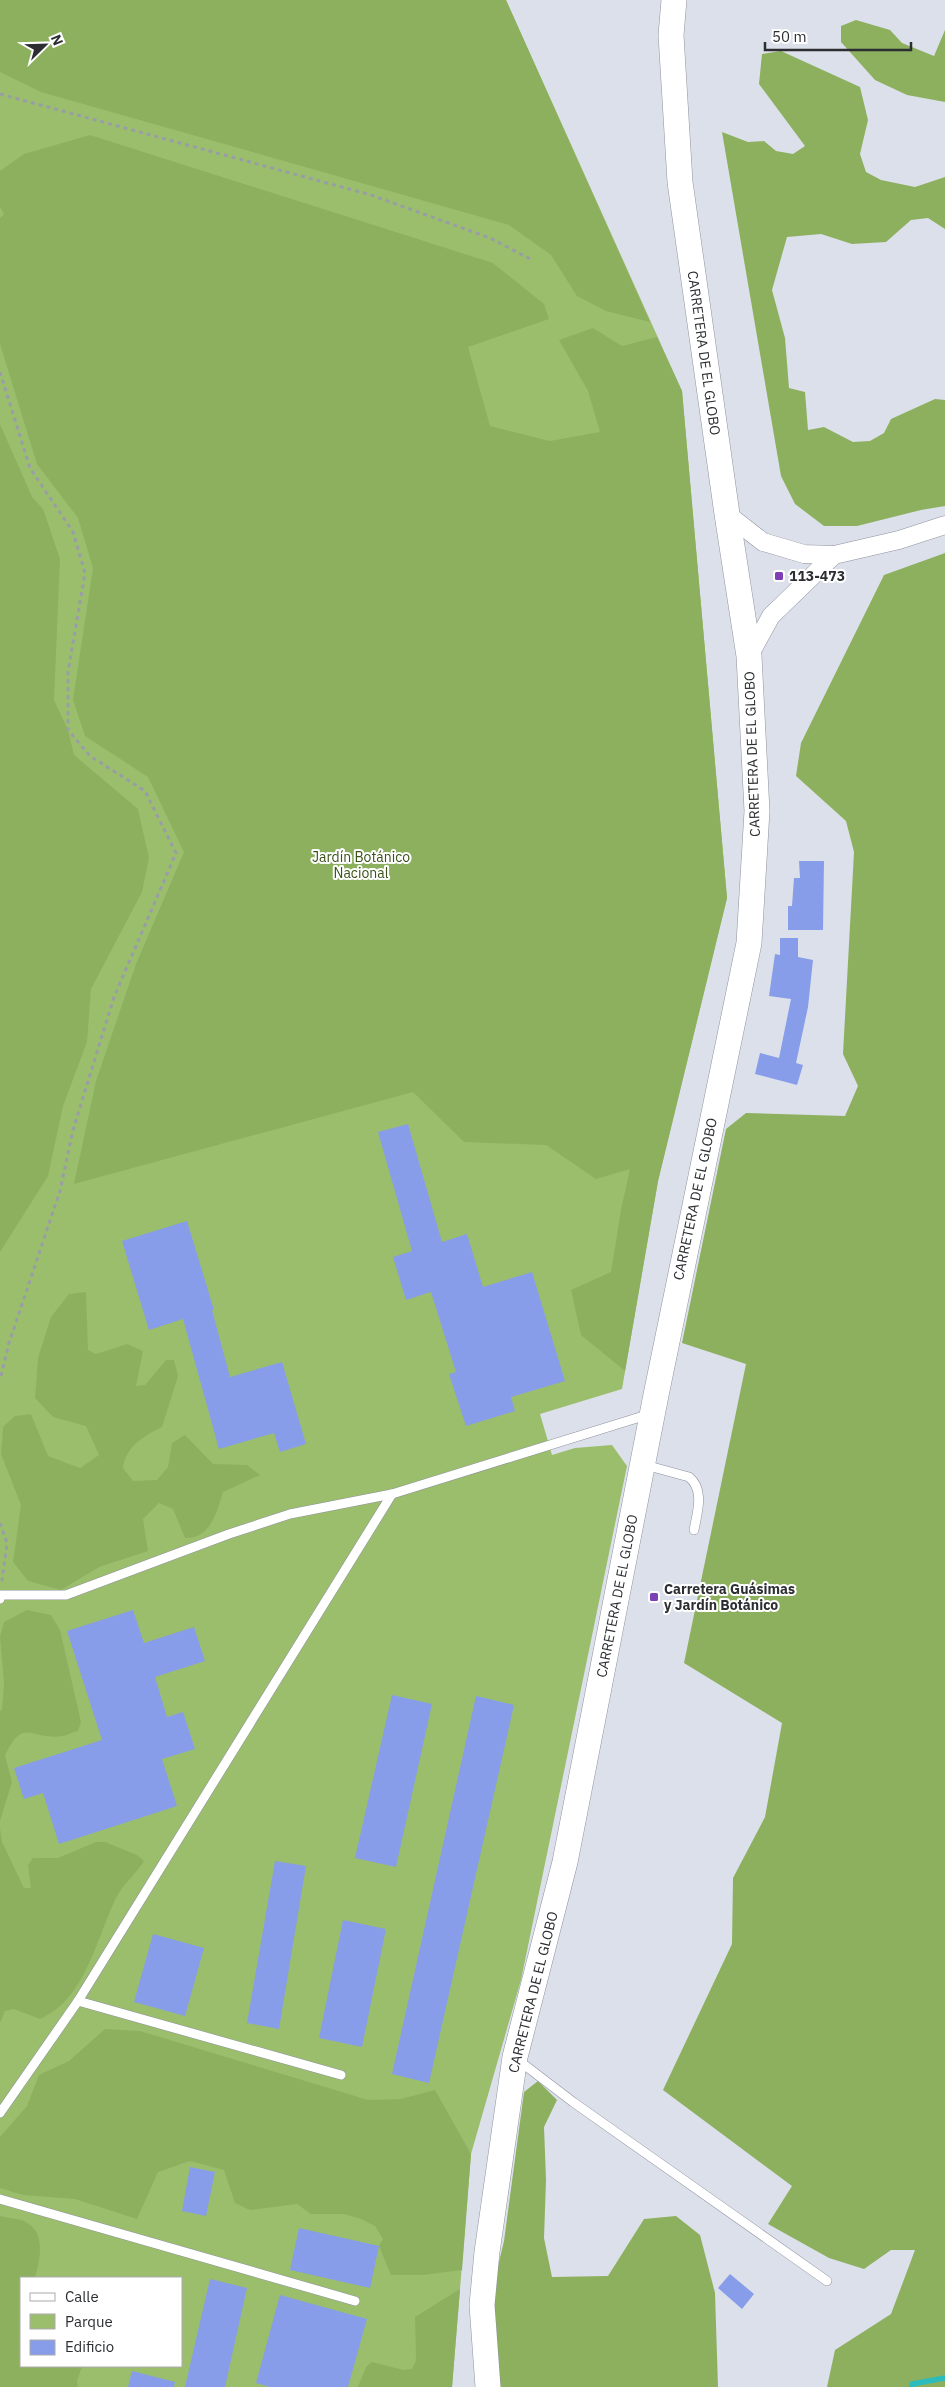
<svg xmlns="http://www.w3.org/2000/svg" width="945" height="2387" viewBox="0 0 945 2387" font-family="'IBM Plex Sans',sans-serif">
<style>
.green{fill:#9bbe6d;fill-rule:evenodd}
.forest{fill:#8db05f}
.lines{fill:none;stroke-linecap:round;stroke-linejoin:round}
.stream{stroke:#2cbcbc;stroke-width:5.5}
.building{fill:#879de9}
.lane-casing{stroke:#8f929d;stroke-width:10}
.street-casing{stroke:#8f929d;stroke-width:19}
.secondary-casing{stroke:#8f929d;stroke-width:26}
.path{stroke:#999da5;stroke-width:3;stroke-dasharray:4 4;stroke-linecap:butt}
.lane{stroke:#fff;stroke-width:9}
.street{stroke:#fff;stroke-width:18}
.secondary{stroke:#fff;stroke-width:25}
.poi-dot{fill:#7e40b5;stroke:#fff;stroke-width:2}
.labels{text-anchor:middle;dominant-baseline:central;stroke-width:4;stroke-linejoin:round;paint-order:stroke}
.street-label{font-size:14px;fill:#2c2e32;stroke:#fff}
.poi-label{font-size:14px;font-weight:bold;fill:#2c2e32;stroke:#fff;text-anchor:start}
.park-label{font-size:14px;fill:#3a5118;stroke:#fff}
</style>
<rect width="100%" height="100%" fill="#dce0eb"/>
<!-- green -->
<path class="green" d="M0 0H506L682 391 727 898 658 1181 622 1389 540 1414 552 1455 575 1448 612 1445 627 1466 521 1980 471 2154 452 2387H0ZM21 2278H181V2366H21Z"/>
<!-- forest -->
<g class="forest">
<path d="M0 0H506L650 322 606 311 577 296 551 255 509 225 41 92 0 72Z"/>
<path d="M856 20 890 30 902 43 934 56 945 30V102L907 95 875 80 841 42V26Z"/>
<path d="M781 51 860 87 868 120 860 154 866 172 881 180 915 187 945 177V229L928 218 911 220 886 242 852 244 821 234 787 237 772 290 785 338 789 388 805 392 808 430 824 427 853 442 870 441 884 433 891 419 935 399 945 400V506L921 510 857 526H824L795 504 781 476 722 132 748 142 764 141 776 151 793 154 805 146 759 84 762 54Z"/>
<path d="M90 135 493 263 544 304 549 319 468 347 490 426 550 441 600 432 588 391 559 340 593 328 622 346 657 337 682 391 727 898 658 1181 625 1371 581 1335 571 1290 611 1272 621 1210 630 1169 596 1179 546 1145 464 1142 413 1092 74 1184 96 1081 136 964 184 852 148 777 85 736 73 700 93 568 78 518 37 464 0 344V218L4 214 0 207V171L24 154Z"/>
<path d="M0 424 32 497 43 509 60 559 54 700 68 730 74 755 138 809 149 858 142 892 91 989 87 1042 63 1106 48 1176 0 1252Z"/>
<path d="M945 553V2387H827L835 2350 891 2314 915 2250H891L864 2269 829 2258 768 2224 792 2186 663 2090 732 1944 733 1878 765 1817 782 1723 684 1663 746 1364 682 1343 726 1129 746 1113 845 1116 858 1086 843 1054 854 852 846 821 796 776 801 743 884 575Z"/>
<path d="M86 1292 88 1350 96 1354 127 1344 143 1351 136 1386 145 1385 166 1360H174L178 1376 162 1427C144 1436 126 1446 123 1468L133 1481 157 1480 168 1467 172 1443 185 1435 213 1464 247 1465 260 1475 223 1492C217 1511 211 1539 185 1538L173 1509 159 1503 143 1519 148 1551 99 1567 61 1590 28 1581 13 1562 21 1505 1 1454 3 1427 15 1416 31 1414 48 1456 80 1468 99 1455 86 1426 53 1417 35 1398 38 1358 51 1317 69 1294Z"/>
<path d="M27 1610 51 1615 60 1630 81 1722 78 1731C73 1732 68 1735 63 1736 32 1741 23 1715 5 1756L12 1782 0 1821V1711L2 1709 4 1683 0 1637 4 1622Z"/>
<path d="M0 1828 2 1842 24 1888H31L28 1865 33 1858H58L96 1842H105L137 1855 144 1861C136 1874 123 1884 116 1898 96 1939 86 1999 40 2019L14 2009 5 2011 0 2023Z"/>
<path d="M105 2029 140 2031 368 2100 401 2099 435 2090 471 2154 462 2270 423 2275H391L379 2246 383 2239 375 2226 361 2219 344 2214H311L297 2204 250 2210 235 2203 224 2170 190 2161 158 2172 137 2219 75 2199 23 2195 0 2188V2137L27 2106 39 2075 69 2061Z"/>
<path d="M538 2081 557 2100 544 2127 546 2180 544 2238 552 2277 608 2276 644 2219 676 2216 700 2235 715 2293 718 2387H498L489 2304 504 2241 524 2092Z"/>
<path d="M0 2216C7 2218 17 2218 24 2221 47 2232 40 2259 35 2278H21V2366H82L77 2381 78 2387H0Z"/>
<path d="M460 2289 452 2387H358L366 2367 372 2362 403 2370 412 2369 416 2361 415 2317Z"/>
</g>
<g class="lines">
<!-- stream -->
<path class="stream" d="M912 2387V2384L945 2378"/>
</g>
<!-- building -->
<g class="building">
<path d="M799 861H824L823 930H788V906H792L794 878H800Z"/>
<path d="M780 938H798V957L813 960 808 1007 796 1063 803 1065 797 1085 755 1074 760 1053 779 1058 791 999 769 996 775 954 780 955Z"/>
<path d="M408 1124 442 1242 467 1234 483 1287 532 1272 565 1381 511 1397 515 1411 466 1426 449 1374 456 1372 431 1292 406 1300 393 1257 412 1251 378 1132Z"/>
<path d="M187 1221 214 1310H212L230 1377 282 1362 306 1444 280 1452 274 1433 219 1449 183 1319 149 1330 122 1241Z"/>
<path d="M133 1610 144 1643 194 1627 205 1661 155 1677 167 1717 183 1712 195 1749 162 1759 177 1806 59 1844 43 1793 24 1799 14 1768 102 1740 67 1631Z"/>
<path d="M392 1695 432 1704 396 1867 355 1858Z"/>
<path d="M476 1696 514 1705 429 2083 392 2074Z"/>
<path d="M275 1861 306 1866 279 2029 247 2023Z"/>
<path d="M343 1920 386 1929 362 2047 319 2038Z"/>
<path d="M153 1934 204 1948 185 2016 134 2002Z"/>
<path d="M190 2167 215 2172 206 2216 182 2211Z"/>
<path d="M299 2228 379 2246 370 2288 290 2270Z"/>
<path d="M730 2274 754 2294 742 2309 718 2288Z"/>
<path d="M210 2279 247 2288 225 2387H185Z"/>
<path d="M280 2295 367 2319 348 2387H270L256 2383Z"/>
<path d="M132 2371 175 2382 174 2387H128Z"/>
</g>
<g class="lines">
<!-- lane casing -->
<g class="lane-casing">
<g id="lane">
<path d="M645 1465 689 1477C705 1490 697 1513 694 1530"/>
<path d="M0 1599V1595H66L229 1534 290 1514 392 1494 650 1414"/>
<path d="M78 2001 341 2075"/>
<path d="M518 2060 573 2102 827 2281"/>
<path d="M0 2113 78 2001 392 1494"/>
<path d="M0 2199 355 2301"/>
</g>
</g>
<!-- street casing -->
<g class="street-casing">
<g id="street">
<path d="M727 514 763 542 804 554 834 555 899 540 945 525"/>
<path d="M749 656 771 616 834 555"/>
</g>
</g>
<!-- secondary casing -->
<g class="secondary-casing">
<path id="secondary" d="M488 2387 482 2305 487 2252 515 2057 565 1862 656 1395 749 943 757 811 749 656 727 514 680 182 671 35 674 0"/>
</g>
<!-- path -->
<g class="path">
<path d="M0 94 371 195 490 238 532 260"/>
<path d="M0 372 30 468 73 532 85 573 68 672V730L90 756 145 791 176 853 114 997 73 1130 60 1191 9 1343 0 1380"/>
<path d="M0 1523 7 1543 2 1581"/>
</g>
<!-- lane -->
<use href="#lane" class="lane"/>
<!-- street -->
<use href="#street" class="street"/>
<!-- secondary -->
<use href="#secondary" class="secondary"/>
</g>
<!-- markers -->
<g class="poi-dot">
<rect x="774" y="571" width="10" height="10" rx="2.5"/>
<rect x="649" y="1592" width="10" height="10" rx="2.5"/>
</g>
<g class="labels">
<!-- street labels -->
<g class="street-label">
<text transform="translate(704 353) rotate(82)">CARRETERA DE EL GLOBO</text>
<text transform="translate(752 754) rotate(-92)">CARRETERA DE EL GLOBO</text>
<text transform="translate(695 1199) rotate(-78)">CARRETERA DE EL GLOBO</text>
<text transform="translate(617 1596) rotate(-79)">CARRETERA DE EL GLOBO</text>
<text transform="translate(533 1992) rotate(-76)">CARRETERA DE EL GLOBO</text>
</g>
<!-- poi labels -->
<g class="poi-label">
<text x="789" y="576">113-473</text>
<text x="664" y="1589">Carretera Guásimas<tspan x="664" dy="16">y Jardín Botánico</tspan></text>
</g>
<!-- park labels -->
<g class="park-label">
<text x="361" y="857">Jardín Botánico<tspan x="361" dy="16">Nacional</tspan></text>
</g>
</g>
<!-- legend -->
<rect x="20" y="2277" width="162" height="90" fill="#ffffff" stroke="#ababad"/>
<rect x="30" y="2293" width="25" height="8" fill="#ffffff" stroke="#ababad"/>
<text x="65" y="2302" font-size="15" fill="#2c2e32">Calle</text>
<rect x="30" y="2314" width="25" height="15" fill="#9bbe6d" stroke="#ababad"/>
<text x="65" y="2327" font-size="15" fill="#2c2e32">Parque</text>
<rect x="30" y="2340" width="25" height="15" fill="#879de9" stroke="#ababad"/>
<text x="65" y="2352" font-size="15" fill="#2c2e32">Edificio</text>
<!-- north arrow -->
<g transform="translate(45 45) rotate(67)" stroke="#ffffff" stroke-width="4" paint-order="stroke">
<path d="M0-4L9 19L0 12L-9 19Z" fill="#2c2e32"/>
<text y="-8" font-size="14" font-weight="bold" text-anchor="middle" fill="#2c2e32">N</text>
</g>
<!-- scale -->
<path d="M765 42v8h146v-8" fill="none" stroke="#2c2e32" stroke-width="2.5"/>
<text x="772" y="42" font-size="15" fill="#2c2e32" stroke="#ffffff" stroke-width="4" paint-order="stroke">50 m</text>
</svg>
